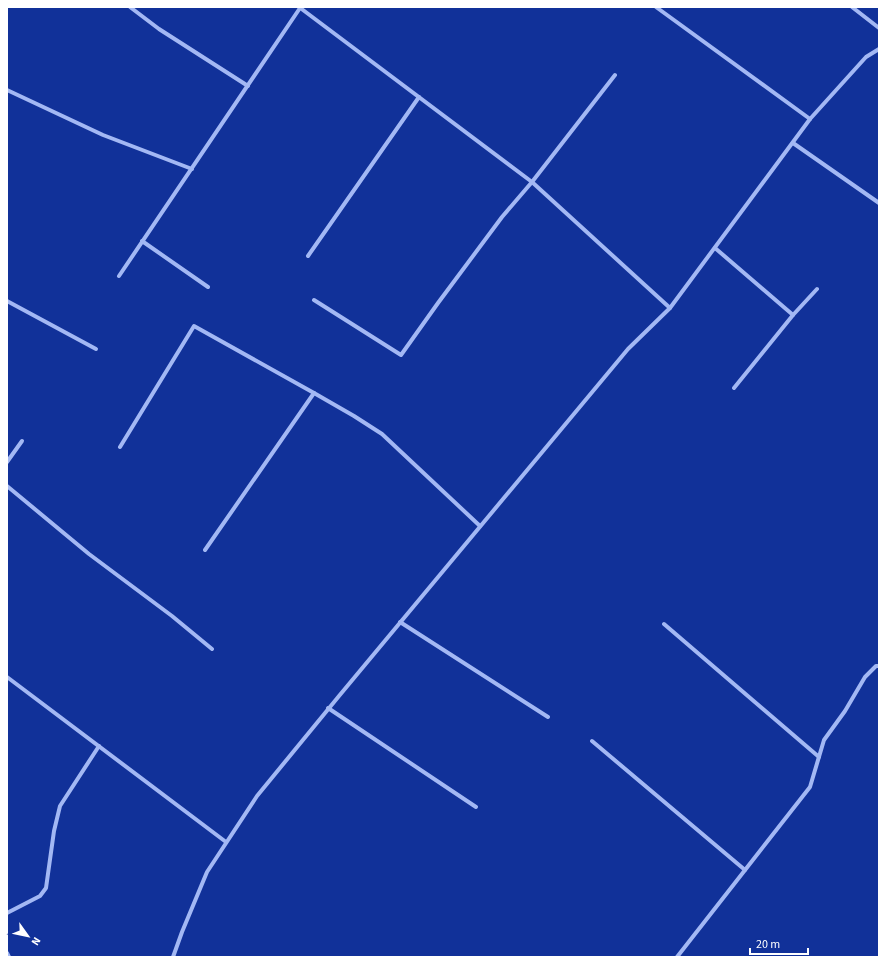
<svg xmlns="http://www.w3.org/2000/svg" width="886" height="964" viewBox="0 0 886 964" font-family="'Source Sans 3',sans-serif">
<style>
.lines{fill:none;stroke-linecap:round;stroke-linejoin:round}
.street{stroke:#a3b8f4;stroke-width:4}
</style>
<rect width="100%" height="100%" fill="#113199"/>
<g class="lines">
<!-- street -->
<g class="street">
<path d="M130 7 159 29 248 86"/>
<path d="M299 7 532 182 670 308"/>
<path d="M656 7 810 119"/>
<path d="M852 7 879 28"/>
<path d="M7 90 103 135 192 169"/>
<path d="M793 143 879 203"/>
<path d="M142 241 208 287"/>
<path d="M715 248 793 315"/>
<path d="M308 256 419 97"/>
<path d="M119 276 300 8"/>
<path d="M314 300 401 355 438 303 502 217 532 182 615 75"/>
<path d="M7 301 96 349"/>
<path d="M734 388 793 315 817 289"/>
<path d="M120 447 194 326 314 393 354 416 382 434 480 526"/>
<path d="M7 462 22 441"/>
<path d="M7 486 89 554 172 616 212 649"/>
<path d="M205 550 314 393"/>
<path d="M400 622 548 717"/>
<path d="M664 624 819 757"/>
<path d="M7 677 226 842"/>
<path d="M328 708 476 807"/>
<path d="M592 741 745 870"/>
<path d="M7 913 40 896 46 888 54 831 60 806 99 746"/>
<path d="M7 953 9 957"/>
<path d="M173 957 182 932 207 872 257 796 339 696 628 349 670 308 810 119 866 57 879 49"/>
<path d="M677 957 810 787 824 740 845 711 865 677 876 666H879"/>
</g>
</g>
<!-- border -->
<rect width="886" height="964" fill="none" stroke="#ffffff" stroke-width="16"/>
<!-- north arrow -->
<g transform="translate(28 936) rotate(123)" stroke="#113199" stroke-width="3" paint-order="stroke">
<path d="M0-3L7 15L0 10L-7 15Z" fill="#ffffff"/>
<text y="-6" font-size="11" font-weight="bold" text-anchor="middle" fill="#ffffff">N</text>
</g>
<!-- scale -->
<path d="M750 948v6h58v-6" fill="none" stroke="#ffffff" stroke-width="2"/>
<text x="756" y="948" font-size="12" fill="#ffffff" stroke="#113199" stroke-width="3" paint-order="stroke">20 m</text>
</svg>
